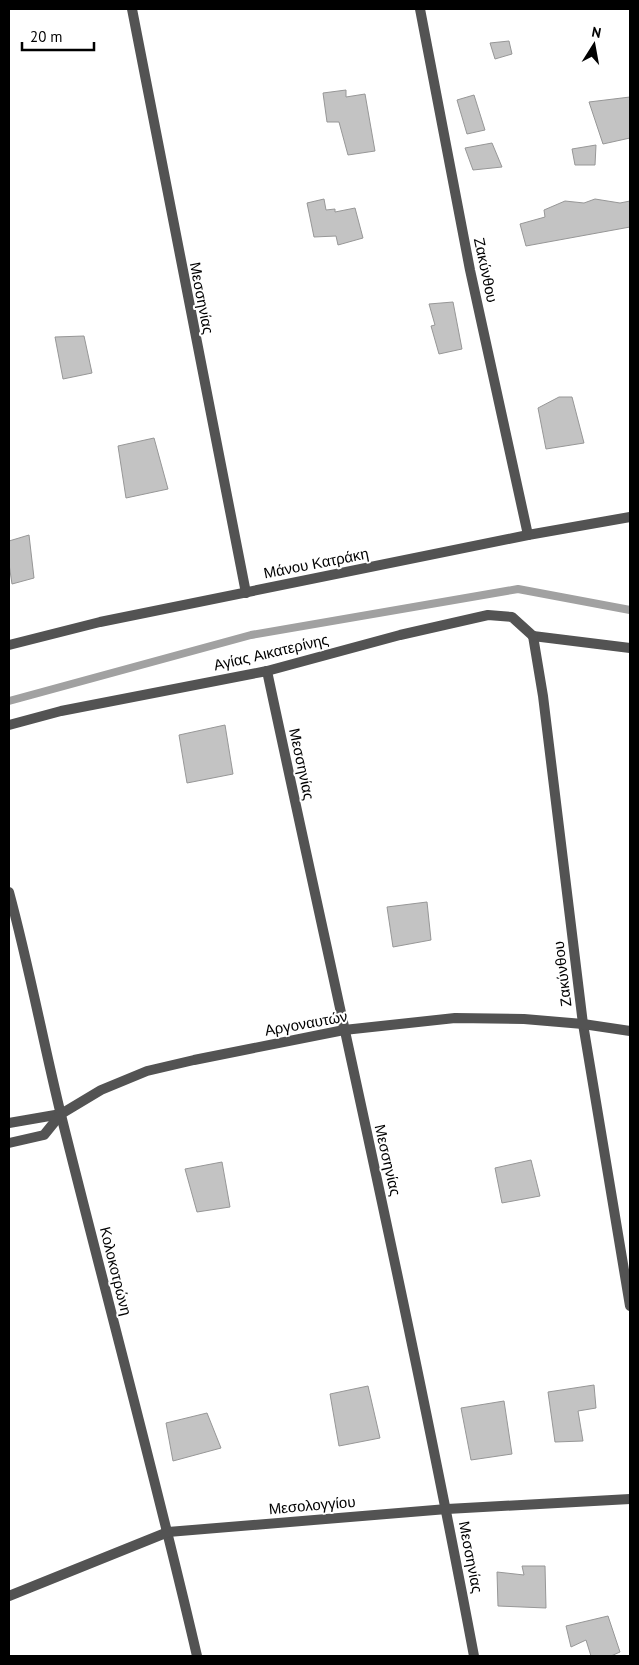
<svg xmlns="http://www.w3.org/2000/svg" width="639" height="1665" viewBox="0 0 639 1665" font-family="'PT Sans',sans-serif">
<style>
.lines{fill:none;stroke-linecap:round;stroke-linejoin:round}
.stream{stroke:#a1a1a1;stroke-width:8}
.building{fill:#c3c3c3;stroke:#979797}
.minor{stroke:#535353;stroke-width:10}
.labels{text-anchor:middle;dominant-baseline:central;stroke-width:4;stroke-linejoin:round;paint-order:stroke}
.street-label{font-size:15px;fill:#000;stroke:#fff}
</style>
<rect width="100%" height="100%" fill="#fff"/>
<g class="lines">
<!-- stream -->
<path class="stream" d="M9 701 251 635 518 589 630 610"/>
</g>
<!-- building -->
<g class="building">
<path d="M509 41 512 54 495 59 490 43Z"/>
<path d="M346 90V97L365 94 375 151 348 155 339 122H327L323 93Z"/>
<path d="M474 95 485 130 467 134 457 100Z"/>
<path d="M630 97V138L603 144 589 102Z"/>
<path d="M492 143 502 167 473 170 465 148Z"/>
<path d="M596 145 595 165H575L572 149Z"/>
<path d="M324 199 326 210 335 209V212L355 208 363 238 338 245 336 236 314 237 307 203Z"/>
<path d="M595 199 620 203 630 201V227L526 246 520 224 545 217 544 210 565 201 584 203Z"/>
<path d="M453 302 462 349 439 354 431 326 435 325 429 304Z"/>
<path d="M84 336 92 373 63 379 55 337Z"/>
<path d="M559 397H572L584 443 546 449 538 408Z"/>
<path d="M154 438 168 489 126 498 118 446Z"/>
<path d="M29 535 34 578 12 584 9 564V541Z"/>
<path d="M225 725 233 774 187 783 179 735Z"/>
<path d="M427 902 431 940 393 947 387 907Z"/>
<path d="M531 1160 540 1196 502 1203 495 1168Z"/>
<path d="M222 1162 230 1207 197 1212 185 1169Z"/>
<path d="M594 1385 596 1408 578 1411 583 1441 555 1442 548 1392Z"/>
<path d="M368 1386 380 1438 339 1446 330 1394Z"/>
<path d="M504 1401 512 1454 471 1460 461 1408Z"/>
<path d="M207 1413 221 1448 173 1461 166 1423Z"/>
<path d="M522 1566H545L546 1608 498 1606 497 1572 524 1575Z"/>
<path d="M608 1616 620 1652 611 1656H591L586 1640 571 1647 566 1626Z"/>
</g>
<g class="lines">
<!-- minor -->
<g class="minor">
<path d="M132 9 246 593"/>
<path d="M420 9 470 270 528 535"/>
<path d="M533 636 543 696 583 1024 630 1306"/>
<path d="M533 636 630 648"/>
<path d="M9 645 100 622 528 535 630 517"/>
<path d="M267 671C337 999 412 1326 474 1656"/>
<path d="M9 725 61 711 267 671 400 635 488 615 512 617 533 636"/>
<path d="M9 892C29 966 43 1041 61 1115 106 1296 155 1475 197 1656"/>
<path d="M9 1123 61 1114"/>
<path d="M9 1143 44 1135 61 1114 101 1090 147 1071 194 1060 344 1030 455 1018 524 1019 583 1024 630 1031"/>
<path d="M9 1596 168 1532 447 1509 630 1499"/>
</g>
</g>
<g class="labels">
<!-- street labels -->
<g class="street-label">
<text transform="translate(486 270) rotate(78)">Ζακύνθου</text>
<text transform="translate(202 298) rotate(79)">Μεσσηνίας</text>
<text transform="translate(316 563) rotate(-11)">Μάνου Κατράκη</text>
<text transform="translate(271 652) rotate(-13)">Αγίας Αικατερίνης</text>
<text transform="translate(302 764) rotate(78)">Μεσσηνίας</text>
<text transform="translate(562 974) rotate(-97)">Ζακύνθου</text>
<text transform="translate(306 1023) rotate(-10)">Αργοναυτών</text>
<text transform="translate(388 1160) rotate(77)">Μεσσηνίας</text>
<text transform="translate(116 1271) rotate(76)">Κολοκοτρώνη</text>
<text transform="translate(312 1505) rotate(-5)">Μεσολογγίου</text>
<text transform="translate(471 1557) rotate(79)">Μεσσηνίας</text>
</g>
</g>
<!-- border -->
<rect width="639" height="1665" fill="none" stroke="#000000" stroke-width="20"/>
<!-- north arrow -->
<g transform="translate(594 45) rotate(11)" stroke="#ffffff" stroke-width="4" paint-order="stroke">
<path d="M0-4L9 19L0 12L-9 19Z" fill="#000000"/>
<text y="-8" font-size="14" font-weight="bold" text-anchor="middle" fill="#000000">N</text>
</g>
<!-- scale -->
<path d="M22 42v8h72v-8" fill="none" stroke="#000000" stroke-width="2.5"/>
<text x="30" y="42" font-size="15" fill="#000000" stroke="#ffffff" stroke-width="4" paint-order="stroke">20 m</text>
</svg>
